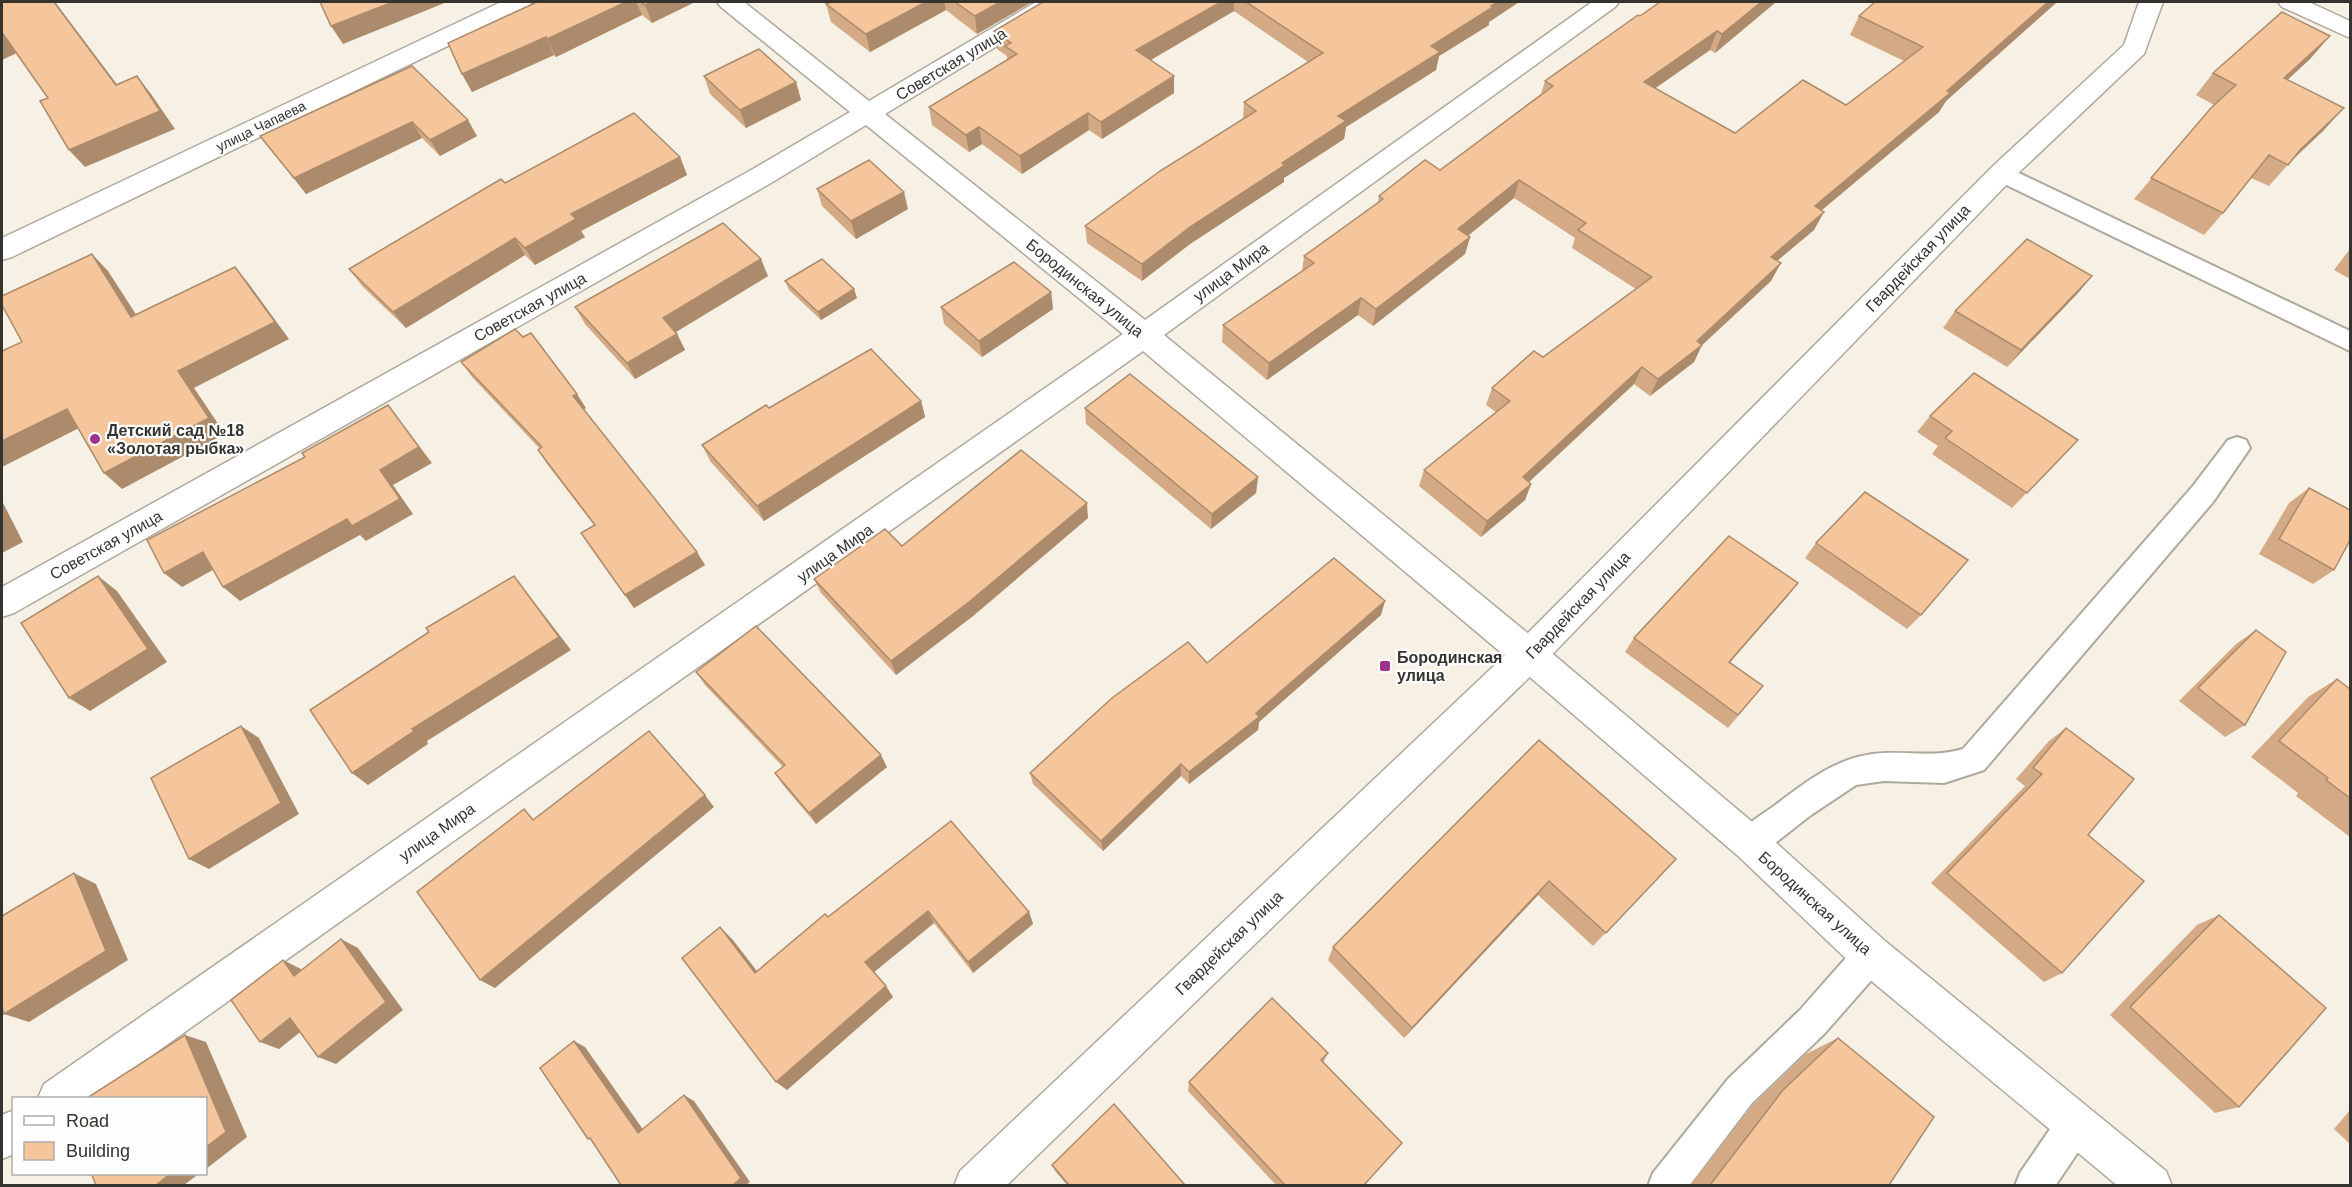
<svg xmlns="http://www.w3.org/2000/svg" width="2352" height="1187" viewBox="0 0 2352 1187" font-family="Helvetica,sans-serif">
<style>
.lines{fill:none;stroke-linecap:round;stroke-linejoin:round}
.service-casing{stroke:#aea99d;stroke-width:4}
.minor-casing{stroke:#aea99d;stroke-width:3}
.tertiary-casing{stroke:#aea99d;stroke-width:3}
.service{fill:#fff;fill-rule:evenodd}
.minor{fill:#fff;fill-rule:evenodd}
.tertiary{fill:#fff;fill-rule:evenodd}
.wall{fill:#d3aa85}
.shaded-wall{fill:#ac8b6c}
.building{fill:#f5c69b;stroke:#ac8b6c;stroke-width:1.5}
.poi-dot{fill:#a2318d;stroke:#fefefe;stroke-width:2}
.labels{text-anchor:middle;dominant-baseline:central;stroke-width:4.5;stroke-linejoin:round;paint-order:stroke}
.far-street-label{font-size:14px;fill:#35332e;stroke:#fefefe}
.street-label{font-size:16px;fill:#35332e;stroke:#fefefe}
.poi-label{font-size:16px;font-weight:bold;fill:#35332e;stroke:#fefefe;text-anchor:start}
</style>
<rect width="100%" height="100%" fill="#f6f1e4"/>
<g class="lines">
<!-- service casing -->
<g class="service-casing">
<g id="service">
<path d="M2002 165 2350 331V351L1994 179 1991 173 1994 167Z"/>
<path d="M2237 437 2246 440 2250 448 2213 502 1984 770 1944 783 1884 781 1856 785 1811 815 1761 854 1750 858 1739 854 1734 843C1741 826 1759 817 1774 806 1808 780 1841 754 1885 753 1912 752 1937 757 1963 749L2193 486 2228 440Z"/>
<path d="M1871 938 1883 943 1888 955 1883 967 1824 1034 1752 1103 1689 1186H1648L1653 1173 1728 1079 1800 1010 1859 943Z"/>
<path d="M2076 1105 2089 1110 2094 1123 2089 1136 2055 1186H2015L2020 1173 2063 1110Z"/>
</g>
</g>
<!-- minor casing -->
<g class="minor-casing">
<g id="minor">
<path d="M501 2H532L528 7 12 257 2 260V238Z"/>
<path d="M717 2H744L869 101 1036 2H1065L1061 7 885 114 1145 320 1592 2H1619L1615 7 1164 335 1541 644 1763 831 1885 941 2166 1171 2172 1186H2118L1857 969 1737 855 1517 666 1143 351 92 1098H38L44 1084 1123 334 866 125 771 183 14 613 2 617V587L753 169 850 112 721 7Z"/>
<path d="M2278 2H2309L2350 21V38L2282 7Z"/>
<path d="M14 1110V1154L2 1159V1115Z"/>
</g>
</g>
<!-- tertiary casing -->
<g class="tertiary-casing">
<path id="tertiary" d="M2139 2H2163L2144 54 2011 180 1541 666 1006 1186H954L960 1171 1517 644 1993 166 2124 45Z"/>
</g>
<!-- service -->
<use href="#service" class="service"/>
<!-- minor -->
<use href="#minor" class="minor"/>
<!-- tertiary -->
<use href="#tertiary" class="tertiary"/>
</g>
<!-- wall -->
<g class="wall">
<path d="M537 2H695L652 23 642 15 556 57 554 55 472 92 462 74Z"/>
<path d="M832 2H1032L977 34 946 10 870 52 831 22 826 4Z"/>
<path d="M1043 2H1519L1489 22V25L1439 56 1436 70 1346 127 1344 139 1284 178V182L1190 244 1142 281 1087 243 1085 226 1243 119 1244 102 1308 62 1234 11 1151 60 1174 93 1102 139 1089 130 1022 174 982 144 969 152 932 125 929 107 1007 60V56L997 49 994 31Z"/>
<path d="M1660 2H1776L1715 53 1710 50 1655 88 1735 133 1846 105 1904 61 1850 35 1859 16 2057 2 1946 101 1939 112 1822 210 1814 230 1777 261 1771 281 1702 345 1694 362 1650 396 1634 384 1529 482 1531 484 1525 500 1481 537 1419 486 1424 470 1496 412 1486 405 1492 388 1543 357 1636 289 1572 248 1575 238 1514 198 1468 236 1470 237 1465 254 1373 326 1358 315 1267 380 1222 342 1223 325 1302 271 1304 256 1378 203 1379 196 1440 170 1541 94 1545 81 1640 16Z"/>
<path d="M2311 58 2288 79 2324 130 2291 161 2269 186 2251 178 2223 213 2204 235 2134 199 2214 105 2196 95 2213 73Z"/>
<path d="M412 66 477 136 440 156 422 138 306 194 260 136Z"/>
<path d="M704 76 796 82 801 100 746 128 710 94Z"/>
<path d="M680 157 687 175 581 231 585 237 535 265 525 255 406 328 362 286 349 269 505 183Z"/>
<path d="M817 189 908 209 856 239 822 206Z"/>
<path d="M2350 249V279L2334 270Z"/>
<path d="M768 276 676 332 685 350 635 379 585 324 575 307Z"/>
<path d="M2092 276 2078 293 2007 367 1943 328 1955 311Z"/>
<path d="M785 281 857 298 821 320 789 290Z"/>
<path d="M1051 292 1053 309 982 357 944 324 941 307Z"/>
<path d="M461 362 586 408 584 409 705 565 634 608 581 533 594 525 547 464 538 450 540 449 472 377Z"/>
<path d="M921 401 925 417 764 521 710 461 702 445 769 408Z"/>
<path d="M1085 408 1258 477 1256 493 1211 529 1086 424Z"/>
<path d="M1930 416 2078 440 2012 508 1932 454 1938 446 1917 432Z"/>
<path d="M2309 488 2334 570 2313 584 2259 554 2289 503Z"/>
<path d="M1088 518 973 616 896 675 821 593 814 579 902 546Z"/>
<path d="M1816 543 1921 615 1907 629 1805 558Z"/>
<path d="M1798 583 1787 597 1730 662 1763 686 1728 728 1625 652 1634 638Z"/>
<path d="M1381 615 1259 722 1258 730 1189 784 1181 776 1103 851 1033 784 1030 773 1207 663Z"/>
<path d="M2256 630 2245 725 2225 737 2179 701 2236 644Z"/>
<path d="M696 672 887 767 816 824 783 785 775 773 783 767 705 685Z"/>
<path d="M2337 679 2350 689V837L2296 796 2298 793 2251 757 2308 697Z"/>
<path d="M2066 728 2062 973 2044 982 1931 883 2025 786 2016 779 2049 741Z"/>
<path d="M1539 740 1676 859 1593 946 1538 895 1404 1038 1328 960 1333 947Z"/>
<path d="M951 821 1029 912 1033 924 973 973 934 923 874 972 893 997 787 1090 732 939 757 971Z"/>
<path d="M2219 915 2239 1107 2215 1113 2110 1015 2197 925Z"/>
<path d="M1838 1038 1889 1185H1690L1754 1104 1806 1054Z"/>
<path d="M1328 1053 1323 1063 1364 1185H1276L1188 1091 1189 1082Z"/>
<path d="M2350 1110V1144L2334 1129Z"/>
<path d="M1052 1165 1185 1185H1067L1055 1171Z"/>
</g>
<!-- shaded-wall -->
<g class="shaded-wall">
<path d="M54 2H55L131 103 116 85Z"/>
<path d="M393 2H447L343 44 331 26Z"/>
<path d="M626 2H636L642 15 556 57 547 39Z"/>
<path d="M652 2H695L652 23 645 5Z"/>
<path d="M926 2H944L946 10 870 52 866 34Z"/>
<path d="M1000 2H1032L977 34 975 16Z"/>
<path d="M1221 2H1234V11L1137 68 1136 50Z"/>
<path d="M1497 2H1519L1489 22V25L1439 56 1436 70 1346 127 1344 139 1284 178V182L1190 244 1142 281V264L1190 227 1282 163 1338 116 1431 46Z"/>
<path d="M1761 2H1776L1715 53 1722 34Z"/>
<path d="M2048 2H2057L1946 101 1939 112 1805 224 1815 206 1947 91Z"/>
<path d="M1717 31 1710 50 1637 101 1644 82Z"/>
<path d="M3 34 19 52 2 60V35Z"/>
<path d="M2330 36 2311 58 2266 100 2284 78Z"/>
<path d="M546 37 554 55 472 92 462 74Z"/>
<path d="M137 76 151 94 175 129 85 167 69 150Z"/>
<path d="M1174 76V93L1102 139 1101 122Z"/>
<path d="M796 82 801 100 746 128 740 110Z"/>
<path d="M2344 108 2324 130 2288 164 2300 150Z"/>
<path d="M1088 113 1089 130 1022 174 1020 156Z"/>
<path d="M468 120 477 136 440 156 430 140Z"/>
<path d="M412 122 422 138 306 194 294 178Z"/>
<path d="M979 127 982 144 969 152 966 135Z"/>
<path d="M680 157 687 175 581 231 585 237 535 265 525 248 571 214Z"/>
<path d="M1519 180 1514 198 1454 247 1458 229Z"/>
<path d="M904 192 908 209 856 239 851 221Z"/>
<path d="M1824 212 1814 230 1761 274 1771 257Z"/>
<path d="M1470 237 1465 254 1373 326 1376 309Z"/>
<path d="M515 238 525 255 406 328 393 312Z"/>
<path d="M92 254 108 271 148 333 131 317Z"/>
<path d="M761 259 768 276 671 335 663 318Z"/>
<path d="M1781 263 1771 281 1701 346 1702 345 1694 362 1650 396 1658 379 1697 341Z"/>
<path d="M235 267 249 284 289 339 194 388 225 434 122 489 104 473 178 371Z"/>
<path d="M2092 276 2078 293 2007 367 2021 350Z"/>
<path d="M854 289 857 298 821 320 818 312Z"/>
<path d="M1051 292 1053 309 982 357 979 341Z"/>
<path d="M1361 298 1358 315 1267 380 1269 363Z"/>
<path d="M677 334 685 350 635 379 627 363Z"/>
<path d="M1642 367 1634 384 1517 493 1523 477Z"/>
<path d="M577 394 586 408 582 410 573 396Z"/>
<path d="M921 401 925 417 764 521 757 506Z"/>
<path d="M388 405 432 463 393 485 413 514 366 541 360 535 240 601 223 587 380 470Z"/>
<path d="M67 409 85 425 2 467V441Z"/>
<path d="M1258 477 1256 493 1211 529 1212 514Z"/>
<path d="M1531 484 1525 500 1481 537 1487 521Z"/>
<path d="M2 501 23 542 2 553Z"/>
<path d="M1087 503 1088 518 973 616 896 675 891 661Z"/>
<path d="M203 552 220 566 182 587 164 573Z"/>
<path d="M697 552 705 565 634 608 625 595Z"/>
<path d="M98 576 117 591 167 662 90 711 69 698Z"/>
<path d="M514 576 571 650 427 741 428 744 368 785 352 773Z"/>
<path d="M1798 583 1787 597 1719 675 1729 662Z"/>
<path d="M1385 601 1381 615 1259 722 1258 730 1189 784V772Z"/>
<path d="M241 726 259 738 299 814 209 869 189 859Z"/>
<path d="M881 755 887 767 816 824 809 813Z"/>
<path d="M1181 764V776L1103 851 1101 841Z"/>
<path d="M705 795 714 807 495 988 480 980Z"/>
<path d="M74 873 96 884 128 960 29 1022 4 1014Z"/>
<path d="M1549 881 1538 895 1404 1038 1412 1028Z"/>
<path d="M928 911 934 923 873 973 865 962Z"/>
<path d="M1029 912 1033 924 973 973 968 962Z"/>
<path d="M720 927 732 939 766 983 755 973Z"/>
<path d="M341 939 358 948 403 1010 336 1064 318 1057Z"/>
<path d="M283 960 301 969 312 985 294 976Z"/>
<path d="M886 986 893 997 787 1090 776 1082Z"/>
<path d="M290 1018 309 1025 279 1049 260 1042Z"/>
<path d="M185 1035 206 1042 247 1137 206 1169V1147Z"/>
<path d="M574 1041 585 1047 649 1138 638 1133Z"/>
<path d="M684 1095 694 1101 750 1182 746 1185H733Z"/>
<path d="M171 1173H200L184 1185H156Z"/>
</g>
<!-- building -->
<g class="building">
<path d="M2 2H54L116 85 137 76 160 111 69 150 40 101 48 98 3 34 2 35Z"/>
<path d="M320 2H393L331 26Z"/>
<path d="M537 2H626L547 39 546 37 462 74 448 43Z"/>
<path d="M640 2H652L645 5Z"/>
<path d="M832 2H926L866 34 826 4Z"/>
<path d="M955 2H1000L975 16Z"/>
<path d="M1043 2H1221L1136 50 1174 76 1101 122 1088 113 1020 156 979 127 966 135 929 107 1017 54 1005 46 1011 43 994 31Z"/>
<path d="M1246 2H1497L1491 6 1493 7 1431 46 1440 52 1338 116 1346 121 1282 163 1285 165 1190 227 1142 264 1085 226 1160 171 1256 111 1244 102 1323 53Z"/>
<path d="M1660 2H1761L1722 34 1717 31 1644 82 1735 133 1803 80 1846 105 1923 47 1859 16 1875 2H2048L1947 91 1950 93 1815 206 1824 212 1771 257 1781 263 1697 341 1702 345 1658 379 1642 367 1523 477 1531 484 1487 521 1424 470 1510 401 1492 388 1534 351 1543 357 1652 277 1578 230 1586 223 1519 180 1458 229 1470 237 1376 309 1361 298 1269 363 1223 325 1314 263 1304 256 1383 199 1379 196 1425 160 1440 170 1553 86 1545 81 1638 15 1640 16Z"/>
<path d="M2282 12 2330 36 2284 78 2344 108 2300 150 2288 165 2269 155 2223 213 2151 178 2211 108 2236 85 2213 73Z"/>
<path d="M759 49 796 82 740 110 704 76Z"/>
<path d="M412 66 468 120 430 140 412 122 294 178 260 136Z"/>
<path d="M634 113 680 157 571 214 576 219 525 248 515 238 393 312 349 269 501 179 505 183Z"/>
<path d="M869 160 904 192 851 221 817 189Z"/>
<path d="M723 223 761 259 663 318 677 334 627 363 575 307Z"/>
<path d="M2027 239 2092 276 2021 350 1955 311Z"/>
<path d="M92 254 131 317 235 267 275 322 178 371 209 418 104 473 67 409 2 441V351L22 342 2 305V296Z"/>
<path d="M822 259 854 289 818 312 785 281Z"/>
<path d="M1014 262 1051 292 979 341 941 307Z"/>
<path d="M515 329 523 337 531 333 577 394 573 396 697 552 625 595 581 533 595 525 538 450 542 447 461 362Z"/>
<path d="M871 349 921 401 757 506 702 445 766 405 769 408Z"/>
<path d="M1974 373 2078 440 2027 493 1945 438 1952 431 1930 416Z"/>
<path d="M1130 374 1258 477 1212 514 1085 408Z"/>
<path d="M388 405 419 447 380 470 400 499 352 526 347 519 223 587 203 552 164 573 147 540 305 457 302 453Z"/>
<path d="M1021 450 1087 503 969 602 891 661 814 579 885 529 902 546Z"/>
<path d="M2309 488 2350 510V540L2334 570 2279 539Z"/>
<path d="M1865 492 1968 560 1921 615 1816 543Z"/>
<path d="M1729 536 1798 583 1729 662 1763 686 1738 715 1634 638Z"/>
<path d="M1334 558 1385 601 1256 713 1259 717 1189 772 1181 764 1101 841 1030 773 1112 698 1188 642 1207 663Z"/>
<path d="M98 576 148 649 69 698 21 623Z"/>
<path d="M514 576 559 637 412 729 414 731 352 773 310 710 429 632 426 628Z"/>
<path d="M756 626 881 755 809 813 775 773 785 765 696 672Z"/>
<path d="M2256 630 2286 652 2245 725 2198 688Z"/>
<path d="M2337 679 2350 689V798L2326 780 2328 778 2279 741Z"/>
<path d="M241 726 281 803 189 859 151 778Z"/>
<path d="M2066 728 2134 779 2088 835 2144 881 2062 973 1947 873 2042 774 2033 768Z"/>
<path d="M649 731 705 795 480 980 417 892 524 809 533 820Z"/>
<path d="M1539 740 1676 859 1606 933 1549 881 1412 1028 1333 947Z"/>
<path d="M951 821 1029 912 968 962 928 911 865 962 886 986 776 1082 682 958 720 927 755 973 825 914 828 917Z"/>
<path d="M74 873 106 951 4 1014 2 1008V916Z"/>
<path d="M2219 915 2326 1008 2239 1107 2130 1007Z"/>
<path d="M341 939 386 1002 318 1057 290 1018 260 1042 231 1000 283 960 294 976Z"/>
<path d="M1272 998 1328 1053 1321 1060 1402 1143 1364 1185H1285L1189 1082Z"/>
<path d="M185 1035 226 1132 206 1147V1098H87Z"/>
<path d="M1838 1038 1934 1117 1889 1185H1710L1783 1090Z"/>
<path d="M574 1041 638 1133 684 1095 741 1178 733 1185H621L590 1138 588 1139 540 1068Z"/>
<path d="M1114 1104 1185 1185H1069L1052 1165Z"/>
<path d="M91 1173H171L156 1185H96Z"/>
</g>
<!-- markers -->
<g class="poi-dot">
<circle cx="95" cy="439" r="6"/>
<rect x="1379" y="660" width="12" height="12" rx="3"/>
</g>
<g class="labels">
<!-- far-street labels -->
<g class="far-street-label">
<text transform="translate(261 126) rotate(-26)">улица Чапаева</text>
</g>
<!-- street labels -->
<g class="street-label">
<text transform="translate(951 64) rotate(-31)">Советская улица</text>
<text transform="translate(1918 258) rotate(-46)">Гвардейская улица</text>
<text transform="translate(1231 272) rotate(-36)">улица Мира</text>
<text transform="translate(1085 288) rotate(39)">Бородинская улица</text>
<text transform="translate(530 307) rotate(-29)">Советская улица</text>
<text transform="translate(106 545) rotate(-29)">Советская улица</text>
<text transform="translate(835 553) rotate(-35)">улица Мира</text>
<text transform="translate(1578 605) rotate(-46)">Гвардейская улица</text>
<text transform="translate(437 832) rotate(-35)">улица Мира</text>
<text transform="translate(1815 903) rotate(42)">Бородинская улица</text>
<text transform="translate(1229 943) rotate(-44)">Гвардейская улица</text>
</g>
<!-- poi labels -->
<g class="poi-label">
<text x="107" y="430">Детский сад №18<tspan x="107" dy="18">«Золотая рыбка»</tspan></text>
<text x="1397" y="657">Бородинская<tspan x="1397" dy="18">улица</tspan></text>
</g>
</g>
<!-- border -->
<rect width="2352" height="1187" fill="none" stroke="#35332e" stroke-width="6"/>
<!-- legend -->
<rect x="12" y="1097" width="195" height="78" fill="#fefefe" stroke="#aeadab" stroke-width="1.5"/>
<rect x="24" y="1116" width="30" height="9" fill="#ffffff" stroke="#aeadab" stroke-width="1.5"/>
<text x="66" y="1127" font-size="18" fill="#35332e">Road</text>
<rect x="24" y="1142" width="30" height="18" fill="#f5c69b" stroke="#aeadab" stroke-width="1.5"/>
<text x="66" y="1157" font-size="18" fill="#35332e">Building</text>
</svg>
